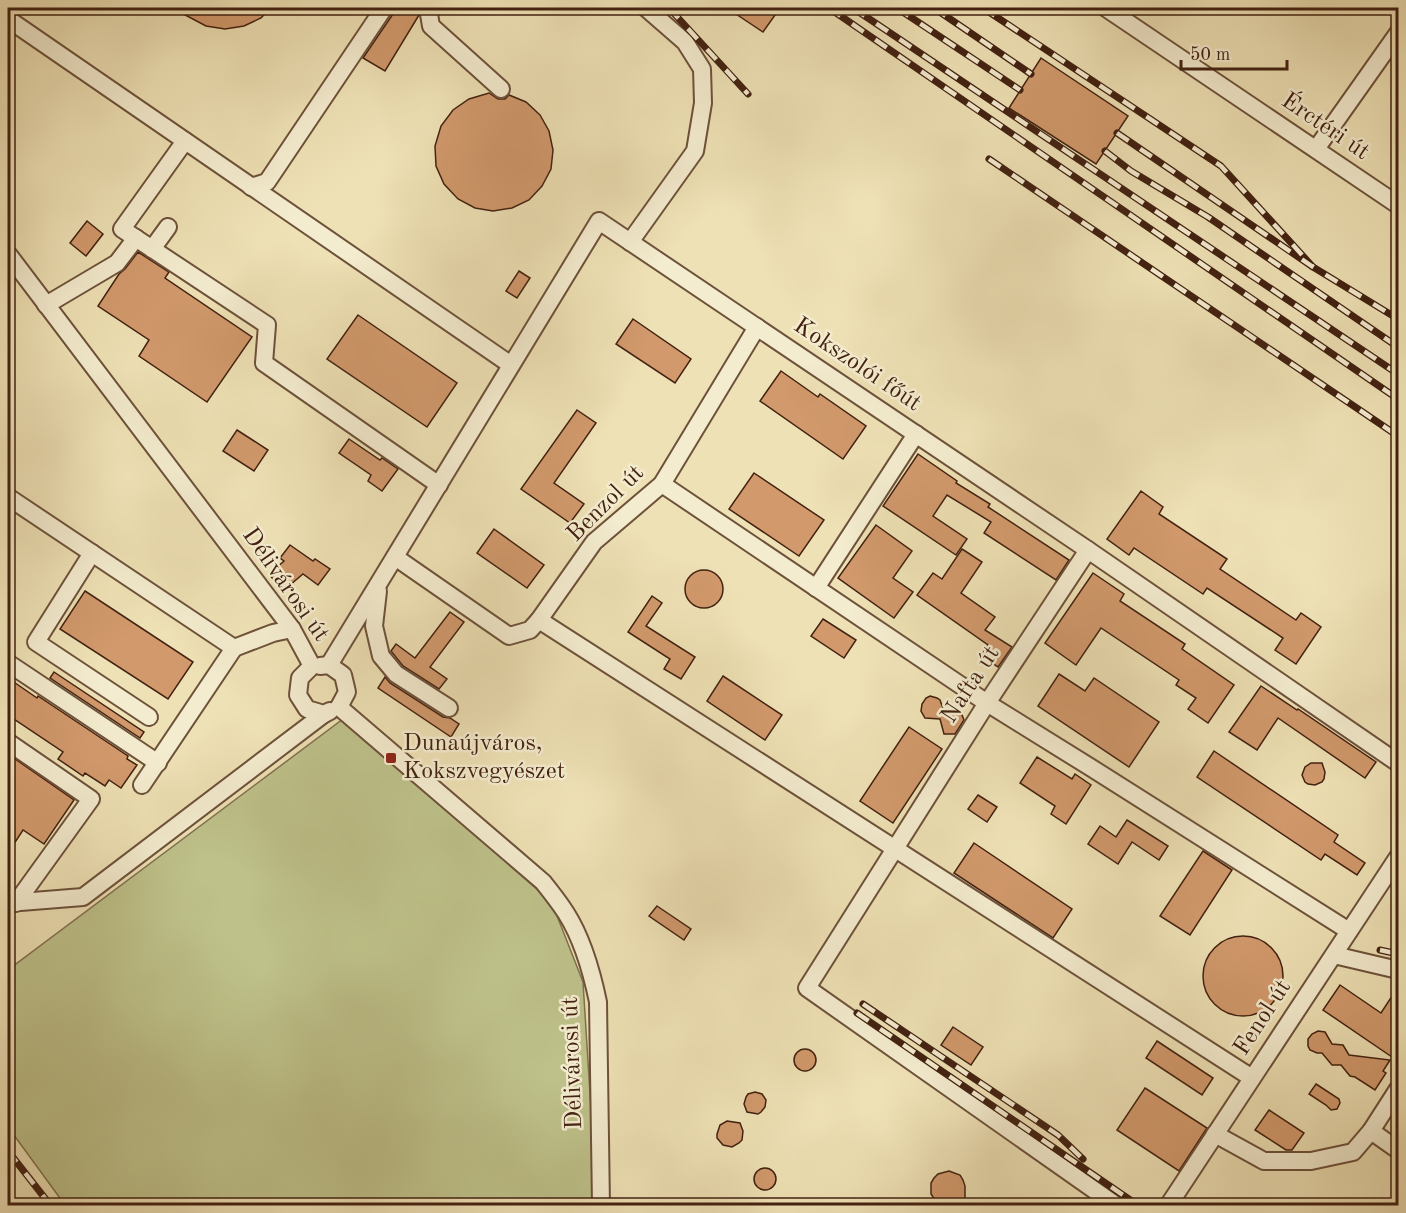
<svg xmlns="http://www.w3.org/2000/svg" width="1406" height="1213" viewBox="0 0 1406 1213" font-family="'Old Standard TT',serif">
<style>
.green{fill:#bec18a;stroke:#80714e;stroke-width:1.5}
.building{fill:#d1996c;stroke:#422111;stroke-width:1.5}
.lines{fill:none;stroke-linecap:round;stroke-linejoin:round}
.minor-casing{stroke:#6d513a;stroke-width:20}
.minor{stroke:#f4eccf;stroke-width:16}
.rail-casing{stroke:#422111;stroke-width:7}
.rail{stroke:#f4eccf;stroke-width:4.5;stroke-dasharray:14;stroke-linecap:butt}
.poi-dot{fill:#8f2418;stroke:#f4eccf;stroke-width:2}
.labels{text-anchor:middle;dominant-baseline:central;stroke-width:5;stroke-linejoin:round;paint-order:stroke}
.street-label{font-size:24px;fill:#422111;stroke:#f4eccf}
.poi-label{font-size:24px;fill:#422111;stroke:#f4eccf;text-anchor:start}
</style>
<rect width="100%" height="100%" fill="#eee1b5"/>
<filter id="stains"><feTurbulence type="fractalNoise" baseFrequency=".00333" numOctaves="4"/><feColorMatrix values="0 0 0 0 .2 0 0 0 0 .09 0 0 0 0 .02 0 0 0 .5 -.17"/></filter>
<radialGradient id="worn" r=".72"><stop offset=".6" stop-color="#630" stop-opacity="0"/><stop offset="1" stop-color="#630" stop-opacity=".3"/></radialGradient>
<!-- green -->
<path class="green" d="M347 716 552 903 583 982 597 1205H65L8 1127V970Z"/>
<!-- building -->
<g class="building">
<path d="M172 8H271L261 18 244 26 225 29 206 26Z"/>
<path d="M394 8H418L419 15 385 71 363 58 393 14Z"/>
<path d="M727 8H780L763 32Z"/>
<path d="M1041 58 1128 116 1096 164 1009 108Z"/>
<path d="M489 93 498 99H505L509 95 526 102 540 115 549 131 553 150 551 169 542 186 529 200 512 208 493 211 475 208 458 199 444 184 436 166 435 146 441 126 453 110 469 99Z"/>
<path d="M87 221 103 234 86 256 70 243Z"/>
<path d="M138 252 169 272 165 278 252 337 207 402 139 356 149 340 98 306 119 274 125 269Z"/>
<path d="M519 271 530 278 517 298 506 291Z"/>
<path d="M358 315 457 383 427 427 327 359Z"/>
<path d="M633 319 691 359 675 383 616 344Z"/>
<path d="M781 371 818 397 820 394 866 426 843 459 760 401Z"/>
<path d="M577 410 596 423 554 483 584 504 570 523 521 489Z"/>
<path d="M237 430 268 450 254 471 223 451Z"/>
<path d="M349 439 380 460 382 458 398 469 382 491 368 481 371 475 339 453Z"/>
<path d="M918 454 957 481 956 483 990 504 988 507 1069 560 1056 580 984 533 991 522 947 495 933 516 967 539 956 555 883 506Z"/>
<path d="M754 473 824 520 799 556 729 509Z"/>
<path d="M1141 491 1163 507 1159 514 1227 559 1220 569 1296 620 1301 613 1321 627 1296 664 1275 650 1283 638 1207 588 1203 594 1134 548 1129 555 1107 539Z"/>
<path d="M876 525 912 551 893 578 913 592 894 618 838 578Z"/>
<path d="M494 529 544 565 527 588 477 553Z"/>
<path d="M290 545 313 561 315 559 330 569 318 585 303 574 283 591 269 574 284 561 280 558Z"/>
<path d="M962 549 982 562 961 593 995 617 985 630 1012 647 998 667 981 656 988 645 917 595 933 573 942 579Z"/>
<circle cx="704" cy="589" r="19"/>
<path d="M1093 573 1124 594 1120 601 1185 644 1182 649 1234 685 1208 723 1188 709 1196 698 1176 685 1179 680 1101 628 1076 665 1045 643Z"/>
<path d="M85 591 193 662 168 699 60 629Z"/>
<path d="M652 596 662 603 646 626 695 657 681 679 664 669 670 659 628 632Z"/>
<path d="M450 612 464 622 430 667 447 679 439 689 403 666 391 651 396 644 415 658Z"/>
<path d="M823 619 856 640 844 658 811 636Z"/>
<path d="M54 672 144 732 140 738 50 678Z"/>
<path d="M1059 674 1085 691 1094 678 1159 722 1129 767 1038 706Z"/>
<path d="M723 676 782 715 765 740 707 701Z"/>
<path d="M385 677 390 683 443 717 450 718 459 724 451 737 378 688Z"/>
<path d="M8 678 37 698 38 696 128 756 127 759 137 765 121 788 109 780 105 786 85 773 83 776 58 759 63 752 8 715Z"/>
<path d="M1261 686 1297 710 1298 709 1376 762 1365 778 1278 718 1257 750 1229 732Z"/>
<path d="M930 696 937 698 940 700 944 711H955L962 715 964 720 955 734H944L940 719 925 718 921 711 922 704 926 698Z"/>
<path d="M909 727 942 749 893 823 860 801Z"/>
<path d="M1214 751 1338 835 1334 842 1365 863 1357 875 1325 854 1321 860 1197 777Z"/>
<path d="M8 754 74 800 44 844 23 830 8 853Z"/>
<path d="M1037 757 1072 779 1075 774 1091 785 1066 824 1051 814 1055 806 1020 783Z"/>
<path d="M1311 763H1322L1325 772 1324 779 1322 782 1315 785 1308 784 1305 782 1302 775 1305 767Z"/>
<path d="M978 795 997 807 987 822 968 809Z"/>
<path d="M1127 820 1168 846 1159 860 1132 842 1118 864 1088 844 1100 826 1116 837Z"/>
<path d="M974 843 1072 909 1053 938 954 873Z"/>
<path d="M1203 851 1232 870 1190 935 1160 916Z"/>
<path d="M657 906 691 929 684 940 649 916Z"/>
<circle cx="1243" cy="976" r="40"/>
<path d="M1340 985 1381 1013 1398 987V1047L1392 1057 1323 1010Z"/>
<path d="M953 1027 983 1047 971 1065 941 1045Z"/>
<path d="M1318 1031 1325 1032 1332 1044 1343 1045 1349 1055 1390 1060 1383 1071 1386 1073 1375 1090 1355 1077 1350 1076 1341 1065H1332L1322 1053H1317L1310 1050 1308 1046V1039L1312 1034Z"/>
<path d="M1157 1041 1213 1078 1202 1095 1146 1058Z"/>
<circle cx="805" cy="1060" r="11"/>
<path d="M1316 1084 1339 1099 1340 1103 1337 1109 1331 1110 1326 1105 1309 1094Z"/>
<path d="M1145 1088 1207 1128 1179 1171 1117 1130Z"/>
<path d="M755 1092 762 1094 766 1100 765 1107 761 1112 758 1114 747 1112 744 1104 746 1097 748 1094Z"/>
<path d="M1269 1110 1304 1133 1292 1150H1286L1255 1130Z"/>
<path d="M727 1121 740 1123 743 1131 742 1140 739 1143 732 1147 723 1145 717 1138V1134L720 1125Z"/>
<circle cx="765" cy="1179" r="11"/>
<path d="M949 1171 960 1175 963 1180 965 1186V1206H943L937 1203 931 1194V1183L934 1178 938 1174Z"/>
</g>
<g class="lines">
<!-- minor casing -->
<g class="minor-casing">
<g id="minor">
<path d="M428 8 431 26 501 89"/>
<path d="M1106 8 1398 205"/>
<path d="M8 19 511 365"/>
<path d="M185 141 122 229 267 325 264 363 439 485"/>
<path d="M1316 149 1398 33"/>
<path d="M251 187 267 182 384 8"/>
<path d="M630 242 695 151 703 103 702 69 685 42 646 8"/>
<path d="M152 249 168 227"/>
<path d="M8 254 292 629 312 666"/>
<path d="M46 305 117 263 136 238"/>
<path d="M662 484 987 703 1090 767 1349 931"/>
<path d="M8 497 234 648 273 633 292 629"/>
<path d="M1088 550 987 703 807 988 1117 1206"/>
<path d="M92 553 36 642 149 717"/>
<path d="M395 557 509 636 530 630 539 620 594 542 662 484 757 327"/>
<path d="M816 588 916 434"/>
<path d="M378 591 374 626 381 656 396 674 449 708"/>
<path d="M539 620 1252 1078"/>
<path d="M8 663 158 763"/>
<path d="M329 665 599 221 1088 550 1398 763"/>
<path d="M312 666 300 678 298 695 307 709 324 714 330 711"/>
<path d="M320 666 329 665 343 675 347 692 339 707"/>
<path d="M339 707 543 882C551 892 559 902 566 913 582 938 592 973 598 1002L601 1206"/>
<path d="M8 742 91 799 16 903"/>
<path d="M142 785 234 648"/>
<path d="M8 903 83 897 324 714"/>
<path d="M1334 955 1398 970"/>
<path d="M1371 1131 1398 1089"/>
<path d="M1215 1134 1264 1161H1311L1353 1152 1371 1131 1398 1150"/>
<path d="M1168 1206 1398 857"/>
</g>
</g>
<!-- minor -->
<use href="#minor" class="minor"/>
<!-- rail casing -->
<g class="rail-casing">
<g id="rail">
<path d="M669 8 748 94"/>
<path d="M829 8 1398 399"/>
<path d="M853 8 1398 374"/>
<path d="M897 8 1020 90"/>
<path d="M934 8 1031 74"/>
<path d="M983 8 1221 166 1313 267"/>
<path d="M1117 133 1313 267 1398 319"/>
<path d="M1105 151 1131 171 1208 217 1398 347"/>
<path d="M989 159 1398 436"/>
<path d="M1380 950 1398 954"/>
<path d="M863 1004 1058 1135 1083 1159"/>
<path d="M857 1013 1139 1206"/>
<path d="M8 1151 51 1206"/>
</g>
</g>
<!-- rail -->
<use href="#rail" class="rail"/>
</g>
<!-- markers -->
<rect class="poi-dot" x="385" y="752" width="12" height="12" rx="3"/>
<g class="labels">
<!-- street labels -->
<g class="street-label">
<text transform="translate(1325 127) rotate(34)">Érctéri út</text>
<text transform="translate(857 365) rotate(34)">Kokszolói főút</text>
<text transform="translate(606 504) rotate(-45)">Benzol út</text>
<text transform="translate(285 585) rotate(55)">Délivárosi út</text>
<text transform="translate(971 685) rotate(-57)">Nafta út</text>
<text transform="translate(1263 1018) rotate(-57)">Fenol út</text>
<text transform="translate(573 1063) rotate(-92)">Délivárosi út</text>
</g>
<!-- poi labels -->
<g class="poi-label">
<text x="403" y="744">Dunaújváros,<tspan x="403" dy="28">Kokszvegyészet</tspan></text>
</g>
</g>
<!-- margin -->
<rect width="1406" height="1213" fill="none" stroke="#eee1b5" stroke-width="30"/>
<rect x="9" y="9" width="1388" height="1195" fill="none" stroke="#422111" stroke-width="3"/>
<rect x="15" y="15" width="1376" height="1183" fill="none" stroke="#422111" stroke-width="1.5"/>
<!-- scale -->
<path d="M1181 60v9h106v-9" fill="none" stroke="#422111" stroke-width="3"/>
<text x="1190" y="60" font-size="18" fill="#422111" stroke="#f4eccf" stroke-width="4.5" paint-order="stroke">50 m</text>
<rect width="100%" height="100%" filter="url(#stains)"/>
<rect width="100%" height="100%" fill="url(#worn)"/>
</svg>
